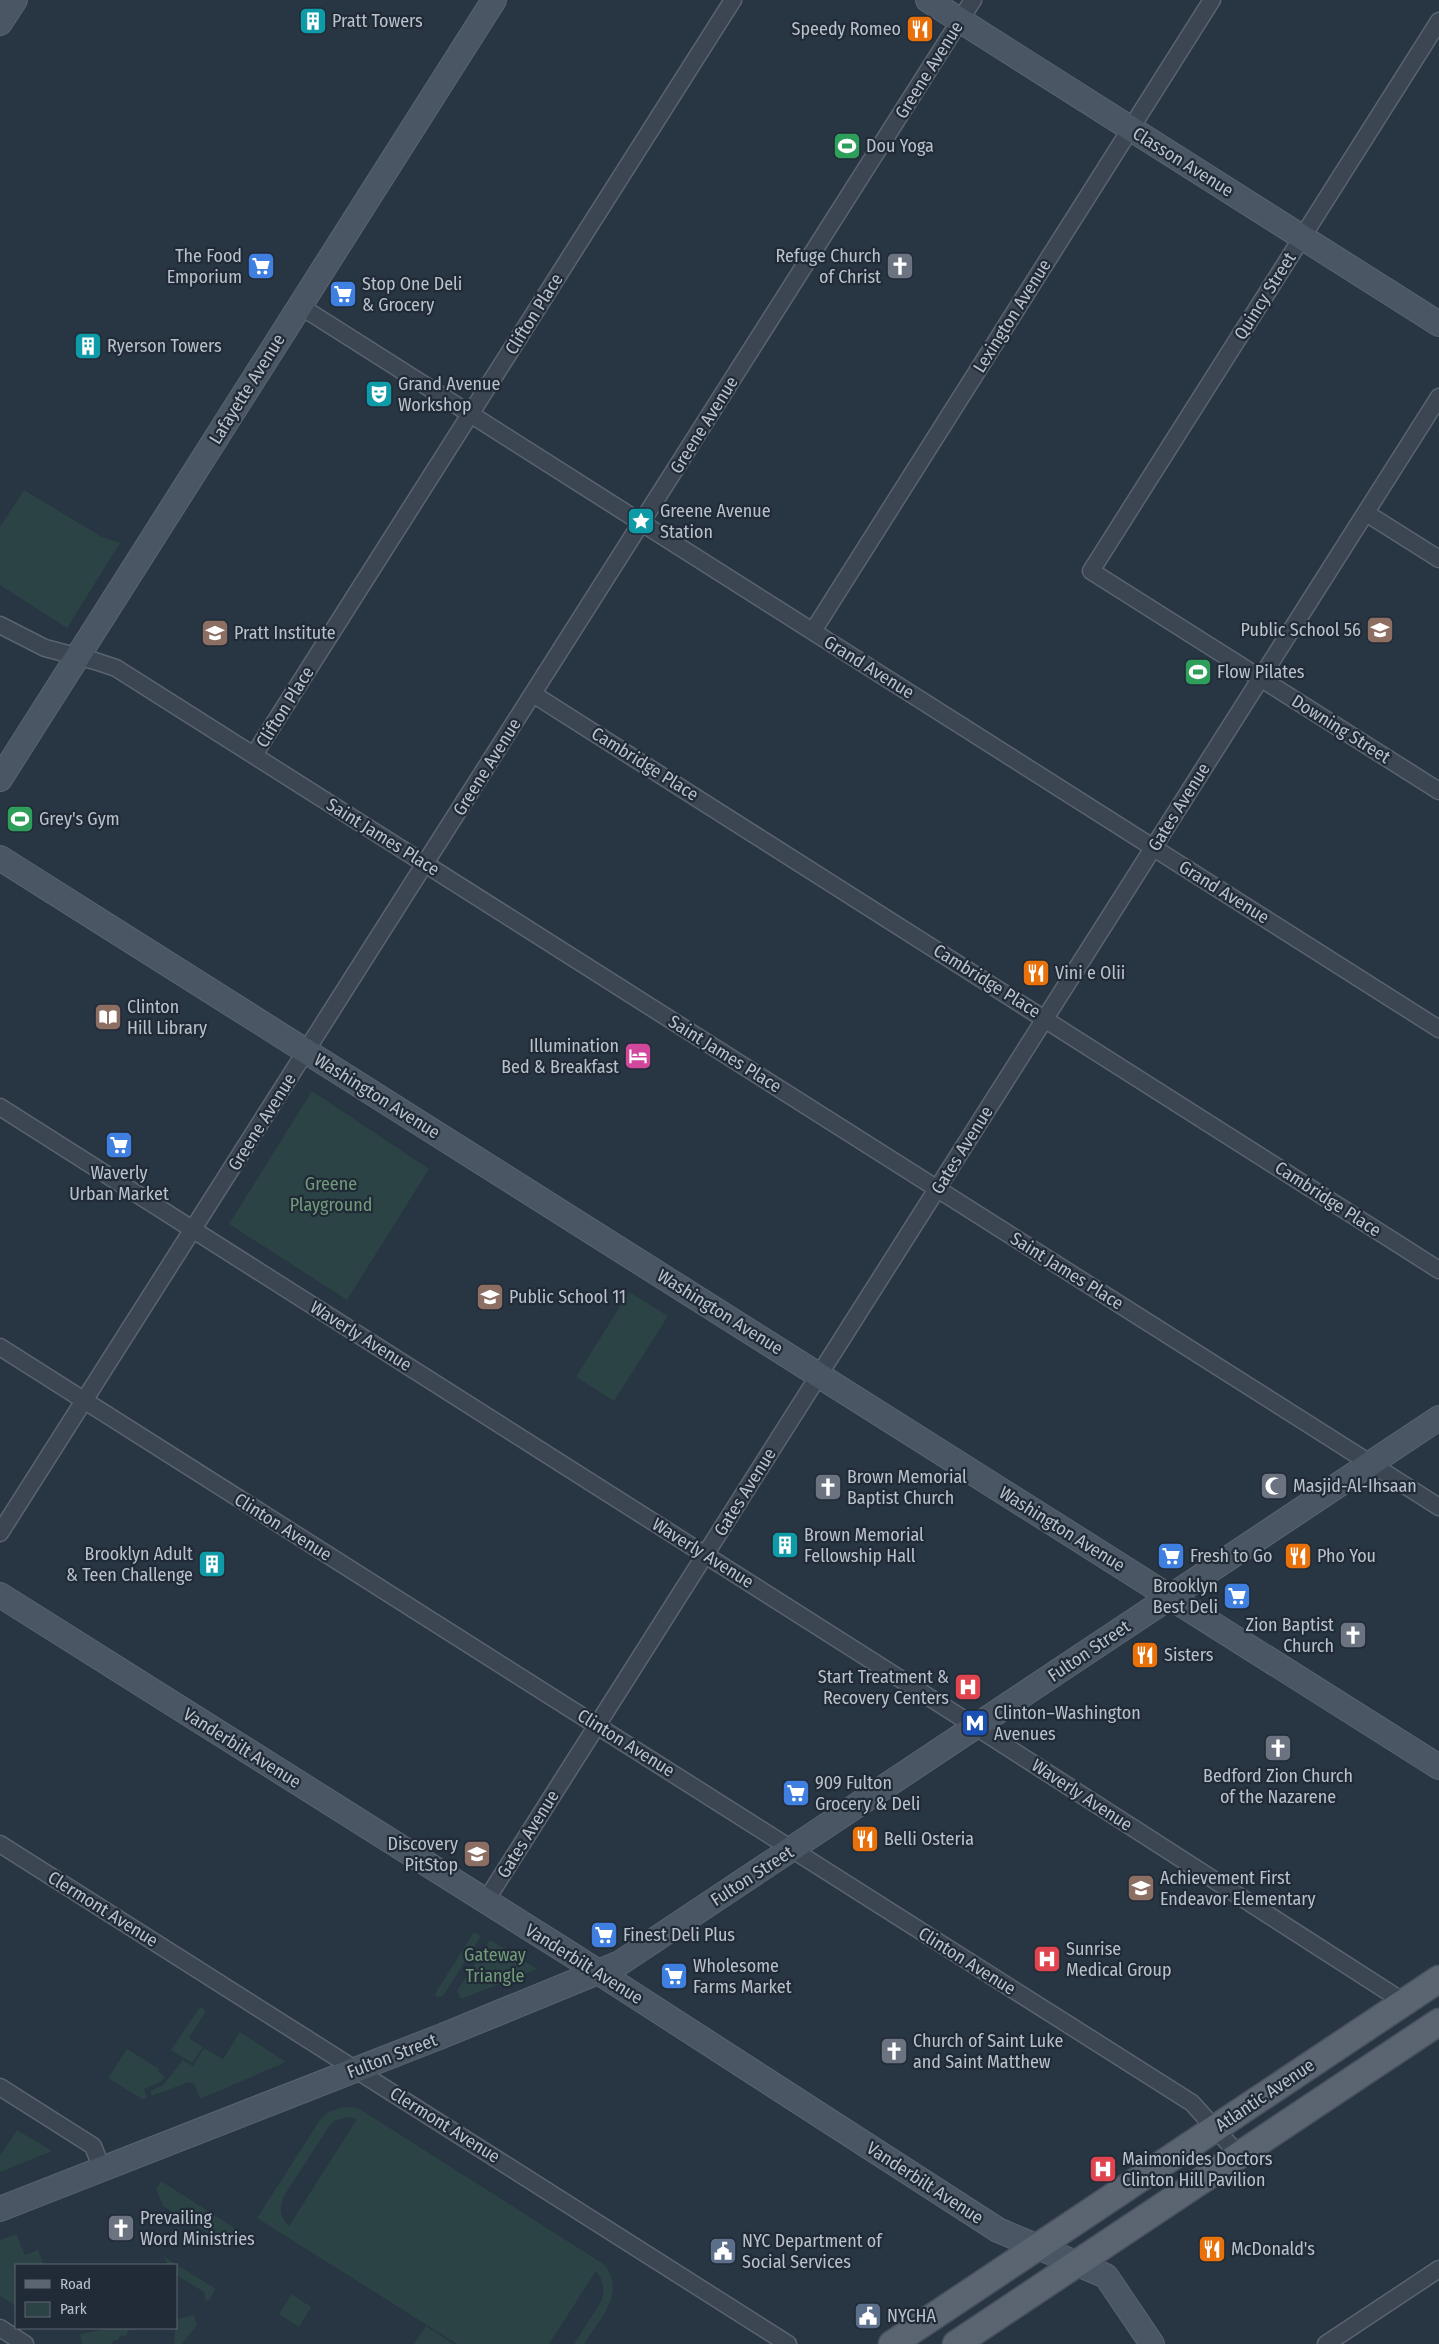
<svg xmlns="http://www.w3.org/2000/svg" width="1439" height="2344" viewBox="0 0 1439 2344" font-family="'Fira Sans Condensed',sans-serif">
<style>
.green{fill:#2b4344;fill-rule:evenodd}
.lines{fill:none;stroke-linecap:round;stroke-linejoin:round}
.street-casing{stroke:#5a646f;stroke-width:19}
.secondary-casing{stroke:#5a646f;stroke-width:26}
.primary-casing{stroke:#49525e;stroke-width:29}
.street{stroke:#3c4652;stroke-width:16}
.secondary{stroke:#4a5664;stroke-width:24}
.primary{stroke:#5a6571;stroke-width:26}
.labels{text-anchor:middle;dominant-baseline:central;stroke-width:4.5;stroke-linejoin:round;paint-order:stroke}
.poi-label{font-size:18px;fill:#b9c1cb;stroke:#212b37;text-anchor:start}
.street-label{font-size:18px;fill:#b9c1cb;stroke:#212b37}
.park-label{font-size:18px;fill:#719b79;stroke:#212b37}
</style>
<rect width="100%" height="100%" fill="#283542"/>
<!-- green -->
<g class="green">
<path d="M24 490 102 537 120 543 67 628 0 585V527Z"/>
<path d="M312 1091 429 1169 347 1300 229 1224Z"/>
<path d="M629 1292 668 1316 614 1401 576 1377Z"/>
<path d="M474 1932 481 1936 443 1996 436 1997V1992Z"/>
<path d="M490 1940 537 1969 461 1999 457 1991Z"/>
<path d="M200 2007 206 2011 189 2038 203 2047 192 2063 171 2050Z"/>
<path d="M240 2032 286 2062 200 2099 195 2085 189 2082 152 2096 150 2091 163 2085 183 2060 193 2066 204 2048 223 2059Z"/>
<path d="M127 2049 159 2069 158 2072 165 2076 161 2082 144 2089 147 2098 142 2099 108 2078Z"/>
<path d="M343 2107 358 2108 605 2265C626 2295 600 2318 584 2344H574L602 2300C605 2289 603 2280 596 2271L549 2344H457L257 2218 320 2120 328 2112ZM350 2117 357 2119 289 2226C280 2217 279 2208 284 2196L330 2125 336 2120Z"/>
<path d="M17 2130 52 2151 0 2172V2156Z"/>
<path d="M161 2181 250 2238V2239L220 2241 163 2206 156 2189Z"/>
<path d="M16 2234 25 2255 38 2250 44 2265H16V2306L0 2296V2240Z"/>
<path d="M163 2256 216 2289 208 2301 205 2299 204 2292 176 2275V2265H168Z"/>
<path d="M292 2294 311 2307 299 2327 279 2314Z"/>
<path d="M194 2315 197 2325 182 2344H174L176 2319Z"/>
<path d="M426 2326 453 2344H414Z"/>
<path d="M111 2328H129V2330L125 2337 121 2335 117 2341 114 2340 111 2344H82L80 2334Z"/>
</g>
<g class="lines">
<!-- street casing -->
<g class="street-casing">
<g id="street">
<path d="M1439 21 1091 571 1439 791"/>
<path d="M300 306 1439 1029"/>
<path d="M1366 513 1439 559"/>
<path d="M0 625 45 648 95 661 116 668 1439 1507"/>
<path d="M813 631 1212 0"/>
<path d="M533 694 1439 1270"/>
<path d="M254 755 733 0"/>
<path d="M0 1107 976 1727 1404 2002"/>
<path d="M0 1347 1192 2103 1239 2155"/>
<path d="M0 1533 973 0"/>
<path d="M0 1844 788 2344"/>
<path d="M485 1902 1439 397"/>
<path d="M0 2087 93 2146 102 2169"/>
<path d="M0 2328 25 2344"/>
<path d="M1326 2344 1439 2269"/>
</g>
</g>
<!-- secondary casing -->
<g class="secondary-casing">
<g id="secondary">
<path d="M928 0 1439 324"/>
<path d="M0 23 15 0"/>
<path d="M0 779 494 0"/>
<path d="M0 858 1439 1767"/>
<path d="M0 1595 575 1957 998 2230 1106 2276 1152 2344"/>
<path d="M0 2209 442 2036 620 1963 1439 1418"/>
</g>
</g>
<!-- primary casing -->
<g class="primary-casing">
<g id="primary">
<path d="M892 2344 1439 1979"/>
<path d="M956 2344 1439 2022"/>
</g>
</g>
<!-- street -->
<use href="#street" class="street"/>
<!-- secondary -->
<use href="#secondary" class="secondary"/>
<!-- primary -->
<use href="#primary" class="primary"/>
</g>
<!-- icons -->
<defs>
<g id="building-square" transform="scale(1.4375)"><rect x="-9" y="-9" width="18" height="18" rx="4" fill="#0f9aa8" stroke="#212b37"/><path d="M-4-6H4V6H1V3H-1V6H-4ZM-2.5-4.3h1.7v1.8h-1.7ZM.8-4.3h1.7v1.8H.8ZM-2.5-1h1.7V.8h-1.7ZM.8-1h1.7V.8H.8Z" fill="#fff"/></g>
<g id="restaurant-square" transform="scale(1.4375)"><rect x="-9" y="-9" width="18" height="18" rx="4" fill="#e8710a" stroke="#212b37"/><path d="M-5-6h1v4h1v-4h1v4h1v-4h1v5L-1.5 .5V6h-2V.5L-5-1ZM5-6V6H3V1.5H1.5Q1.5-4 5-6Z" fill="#fff"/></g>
<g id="stadium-square" transform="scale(1.4375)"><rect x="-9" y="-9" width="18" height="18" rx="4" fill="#2e9e5b" stroke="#212b37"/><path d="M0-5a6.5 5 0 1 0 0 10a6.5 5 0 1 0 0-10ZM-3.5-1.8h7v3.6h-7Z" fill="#fff"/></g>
<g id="supermarket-square" transform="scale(1.4375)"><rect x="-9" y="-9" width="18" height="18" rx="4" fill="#3f7fe0" stroke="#212b37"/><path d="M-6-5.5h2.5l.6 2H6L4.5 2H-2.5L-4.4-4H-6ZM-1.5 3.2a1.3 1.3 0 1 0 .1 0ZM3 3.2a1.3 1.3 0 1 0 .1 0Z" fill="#fff"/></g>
<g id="church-square" transform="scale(1.4375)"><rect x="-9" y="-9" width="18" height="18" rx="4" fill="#6b7280" stroke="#212b37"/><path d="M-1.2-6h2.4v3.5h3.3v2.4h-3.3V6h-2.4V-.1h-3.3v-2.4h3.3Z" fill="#fff"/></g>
<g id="theatre-square" transform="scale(1.4375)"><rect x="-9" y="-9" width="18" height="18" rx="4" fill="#0f9aa8" stroke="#212b37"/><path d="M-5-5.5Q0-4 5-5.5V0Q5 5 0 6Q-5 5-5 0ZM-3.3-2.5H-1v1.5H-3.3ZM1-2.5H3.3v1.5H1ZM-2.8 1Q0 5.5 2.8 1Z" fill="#fff"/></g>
<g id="sight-square" transform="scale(1.4375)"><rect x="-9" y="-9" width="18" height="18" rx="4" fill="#0f9aa8" stroke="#212b37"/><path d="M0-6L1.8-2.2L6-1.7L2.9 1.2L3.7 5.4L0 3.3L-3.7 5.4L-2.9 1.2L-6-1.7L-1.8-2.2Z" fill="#fff"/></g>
<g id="school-square" transform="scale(1.4375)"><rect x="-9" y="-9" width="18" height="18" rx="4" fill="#8d6e63" stroke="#212b37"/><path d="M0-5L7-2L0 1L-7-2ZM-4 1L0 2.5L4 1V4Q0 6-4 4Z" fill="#fff"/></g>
<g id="university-square" transform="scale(1.4375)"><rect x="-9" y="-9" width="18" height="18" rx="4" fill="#8d6e63" stroke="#212b37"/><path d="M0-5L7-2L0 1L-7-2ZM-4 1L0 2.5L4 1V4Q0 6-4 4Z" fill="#fff"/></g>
<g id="library-square" transform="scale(1.4375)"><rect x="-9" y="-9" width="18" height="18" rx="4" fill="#8d6e63" stroke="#212b37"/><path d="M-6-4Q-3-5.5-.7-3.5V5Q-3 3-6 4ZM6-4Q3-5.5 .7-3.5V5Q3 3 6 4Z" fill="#fff"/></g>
<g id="hotel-square" transform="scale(1.4375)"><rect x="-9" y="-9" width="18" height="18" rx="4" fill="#d1479c" stroke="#212b37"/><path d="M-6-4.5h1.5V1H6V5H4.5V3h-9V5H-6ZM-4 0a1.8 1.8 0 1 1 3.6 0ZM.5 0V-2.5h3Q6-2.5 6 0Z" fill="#fff"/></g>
<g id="mosque-square" transform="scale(1.4375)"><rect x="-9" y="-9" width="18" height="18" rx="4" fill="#6b7280" stroke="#212b37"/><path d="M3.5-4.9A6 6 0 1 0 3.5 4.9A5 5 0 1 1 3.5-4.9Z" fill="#fff"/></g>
<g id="hospital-square" transform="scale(1.4375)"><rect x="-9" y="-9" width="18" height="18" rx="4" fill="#e0444e" stroke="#212b37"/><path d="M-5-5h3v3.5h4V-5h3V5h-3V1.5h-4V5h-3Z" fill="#fff"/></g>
<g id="metro-square" transform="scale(1.4375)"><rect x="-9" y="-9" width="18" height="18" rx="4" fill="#1a4fb4" stroke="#212b37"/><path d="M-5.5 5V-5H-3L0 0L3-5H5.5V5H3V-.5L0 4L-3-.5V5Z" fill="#fff"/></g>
<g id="civic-square" transform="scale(1.4375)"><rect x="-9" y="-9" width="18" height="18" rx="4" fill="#5c6f8a" stroke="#212b37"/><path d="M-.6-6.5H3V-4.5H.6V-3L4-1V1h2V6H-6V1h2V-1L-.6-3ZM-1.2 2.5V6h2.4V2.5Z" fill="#fff"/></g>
</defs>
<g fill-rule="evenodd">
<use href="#building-square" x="313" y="21"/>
<use href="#restaurant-square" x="920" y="29"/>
<use href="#stadium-square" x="847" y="146"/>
<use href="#supermarket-square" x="261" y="266"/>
<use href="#church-square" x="900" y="266"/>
<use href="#supermarket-square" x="343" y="294"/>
<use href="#building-square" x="88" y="346"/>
<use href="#theatre-square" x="379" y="394"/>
<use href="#sight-square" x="641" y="521"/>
<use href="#school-square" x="1380" y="630"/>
<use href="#university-square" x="215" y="633"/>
<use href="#stadium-square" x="1198" y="672"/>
<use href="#stadium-square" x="20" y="819"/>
<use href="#restaurant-square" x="1036" y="973"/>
<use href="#library-square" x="108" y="1017"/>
<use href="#hotel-square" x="638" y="1056"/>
<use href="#supermarket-square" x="119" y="1145"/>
<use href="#school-square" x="490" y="1297"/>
<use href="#mosque-square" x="1274" y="1486"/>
<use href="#church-square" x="828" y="1487"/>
<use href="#building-square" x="785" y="1545"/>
<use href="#supermarket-square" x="1171" y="1556"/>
<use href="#restaurant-square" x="1298" y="1556"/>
<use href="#building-square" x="212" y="1564"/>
<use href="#supermarket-square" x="1237" y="1596"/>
<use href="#church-square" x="1353" y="1635"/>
<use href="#restaurant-square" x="1145" y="1655"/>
<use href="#hospital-square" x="968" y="1687"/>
<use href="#metro-square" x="975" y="1723"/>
<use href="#church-square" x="1278" y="1748"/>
<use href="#supermarket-square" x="796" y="1793"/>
<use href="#restaurant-square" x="865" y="1839"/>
<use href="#school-square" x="477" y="1854"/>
<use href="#school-square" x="1141" y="1888"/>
<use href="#supermarket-square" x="604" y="1935"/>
<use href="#hospital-square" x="1047" y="1959"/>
<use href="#supermarket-square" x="674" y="1976"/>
<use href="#church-square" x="894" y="2051"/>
<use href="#hospital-square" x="1103" y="2169"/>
<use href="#church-square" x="121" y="2228"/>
<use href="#restaurant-square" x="1212" y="2249"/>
<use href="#civic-square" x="723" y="2251"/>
<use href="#civic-square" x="868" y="2316"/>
</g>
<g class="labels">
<!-- poi labels -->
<g class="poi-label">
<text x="332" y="21">Pratt Towers</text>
<text x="901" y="29" text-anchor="end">Speedy Romeo</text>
<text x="866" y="146">Dou Yoga</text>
<text x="242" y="256" text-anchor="end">The Food<tspan x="242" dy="21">Emporium</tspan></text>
<text x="881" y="256" text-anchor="end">Refuge Church<tspan x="881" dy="21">of Christ</tspan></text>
<text x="362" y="284">Stop One Deli<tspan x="362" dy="21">&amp; Grocery</tspan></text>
<text x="107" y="346">Ryerson Towers</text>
<text x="398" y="384">Grand Avenue<tspan x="398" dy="21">Workshop</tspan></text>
<text x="660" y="511">Greene Avenue<tspan x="660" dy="21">Station</tspan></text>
<text x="1361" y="630" text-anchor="end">Public School 56</text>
<text x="234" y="633">Pratt Institute</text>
<text x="1217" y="672">Flow Pilates</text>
<text x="39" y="819">Grey's Gym</text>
<text x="1055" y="973">Vini e Olii</text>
<text x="127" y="1007">Clinton<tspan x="127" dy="21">Hill Library</tspan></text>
<text x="619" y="1046" text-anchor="end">Illumination<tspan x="619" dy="21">Bed &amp; Breakfast</tspan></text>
<text x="119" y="1173" text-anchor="middle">Waverly<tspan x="119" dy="21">Urban Market</tspan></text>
<text x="509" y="1297">Public School 11</text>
<text x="847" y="1477">Brown Memorial<tspan x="847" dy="21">Baptist Church</tspan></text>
<text x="1293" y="1486">Masjid-Al-Ihsaan</text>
<text x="804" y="1535">Brown Memorial<tspan x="804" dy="21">Fellowship Hall</tspan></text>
<text x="193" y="1554" text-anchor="end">Brooklyn Adult<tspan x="193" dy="21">&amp; Teen Challenge</tspan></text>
<text x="1190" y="1556">Fresh to Go</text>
<text x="1317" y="1556">Pho You</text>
<text x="1218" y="1586" text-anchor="end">Brooklyn<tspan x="1218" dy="21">Best Deli</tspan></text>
<text x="1334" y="1625" text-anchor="end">Zion Baptist<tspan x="1334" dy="21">Church</tspan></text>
<text x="1164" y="1655">Sisters</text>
<text x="949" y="1677" text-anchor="end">Start Treatment &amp;<tspan x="949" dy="21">Recovery Centers</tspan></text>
<text x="994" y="1713">Clinton–Washington<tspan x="994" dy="21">Avenues</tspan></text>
<text x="1278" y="1776" text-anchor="middle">Bedford Zion Church<tspan x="1278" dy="21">of the Nazarene</tspan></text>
<text x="815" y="1783">909 Fulton<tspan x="815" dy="21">Grocery &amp; Deli</tspan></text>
<text x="884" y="1839">Belli Osteria</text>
<text x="458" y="1844" text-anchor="end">Discovery<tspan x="458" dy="21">PitStop</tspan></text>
<text x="1160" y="1878">Achievement First<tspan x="1160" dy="21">Endeavor Elementary</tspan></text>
<text x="623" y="1935">Finest Deli Plus</text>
<text x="1066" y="1949">Sunrise<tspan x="1066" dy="21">Medical Group</tspan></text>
<text x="693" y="1966">Wholesome<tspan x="693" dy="21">Farms Market</tspan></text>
<text x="913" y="2041">Church of Saint Luke<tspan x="913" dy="21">and Saint Matthew</tspan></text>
<text x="1122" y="2159">Maimonides Doctors<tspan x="1122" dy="21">Clinton Hill Pavilion</tspan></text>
<text x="140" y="2218">Prevailing<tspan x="140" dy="21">Word Ministries</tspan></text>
<text x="742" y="2241">NYC Department of<tspan x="742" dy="21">Social Services</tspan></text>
<text x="1231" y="2249">McDonald's</text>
<text x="887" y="2316">NYCHA</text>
</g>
<!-- street labels -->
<g class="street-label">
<text transform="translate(929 70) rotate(-58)">Greene Avenue</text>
<text transform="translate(1183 162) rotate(32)">Classon Avenue</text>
<text transform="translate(1265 296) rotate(-58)">Quincy Street</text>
<text transform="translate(534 314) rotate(-58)">Clifton Place</text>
<text transform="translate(1012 316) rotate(-58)">Lexington Avenue</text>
<text transform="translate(247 389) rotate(-58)">Lafayette Avenue</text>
<text transform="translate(704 425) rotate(-58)">Greene Avenue</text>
<text transform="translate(869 667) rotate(32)">Grand Avenue</text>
<text transform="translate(285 707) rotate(-58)">Clifton Place</text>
<text transform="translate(1341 729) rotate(32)">Downing Street</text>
<text transform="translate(645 764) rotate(32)">Cambridge Place</text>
<text transform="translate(487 767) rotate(-58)">Greene Avenue</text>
<text transform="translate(1179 807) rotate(-58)">Gates Avenue</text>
<text transform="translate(383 837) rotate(32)">Saint James Place</text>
<text transform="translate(1224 892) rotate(32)">Grand Avenue</text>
<text transform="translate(987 981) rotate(32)">Cambridge Place</text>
<text transform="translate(725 1054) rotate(32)">Saint James Place</text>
<text transform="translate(377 1096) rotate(32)">Washington Avenue</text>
<text transform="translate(262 1122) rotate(-58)">Greene Avenue</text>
<text transform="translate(962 1150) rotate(-58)">Gates Avenue</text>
<text transform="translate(1328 1199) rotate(33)">Cambridge Place</text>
<text transform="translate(1067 1271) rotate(32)">Saint James Place</text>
<text transform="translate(720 1312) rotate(32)">Washington Avenue</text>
<text transform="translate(361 1336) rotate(32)">Waverly Avenue</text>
<text transform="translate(745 1492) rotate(-58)">Gates Avenue</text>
<text transform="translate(283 1527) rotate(32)">Clinton Avenue</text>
<text transform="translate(1062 1529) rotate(32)">Washington Avenue</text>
<text transform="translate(703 1553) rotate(32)">Waverly Avenue</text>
<text transform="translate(1089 1651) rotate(-34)">Fulton Street</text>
<text transform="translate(626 1743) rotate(32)">Clinton Avenue</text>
<text transform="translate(242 1748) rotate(32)">Vanderbilt Avenue</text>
<text transform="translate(1082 1795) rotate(33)">Waverly Avenue</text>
<text transform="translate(528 1834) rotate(-58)">Gates Avenue</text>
<text transform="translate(752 1876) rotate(-33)">Fulton Street</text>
<text transform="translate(103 1909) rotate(32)">Clermont Avenue</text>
<text transform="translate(967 1961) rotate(32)">Clinton Avenue</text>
<text transform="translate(584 1964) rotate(32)">Vanderbilt Avenue</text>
<text transform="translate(392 2056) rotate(-21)">Fulton Street</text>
<text transform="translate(1265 2095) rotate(-34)">Atlantic Avenue</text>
<text transform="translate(445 2125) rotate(32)">Clermont Avenue</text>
<text transform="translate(925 2183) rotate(33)">Vanderbilt Avenue</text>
</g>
<!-- park labels -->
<g class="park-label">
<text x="331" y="1184">Greene<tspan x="331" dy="21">Playground</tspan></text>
<text x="495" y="1955">Gateway<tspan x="495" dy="21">Triangle</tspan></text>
</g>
</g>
<!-- legend -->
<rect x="15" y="2264" width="162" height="65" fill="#212b37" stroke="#5e6772"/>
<rect x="25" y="2280" width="25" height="8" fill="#5a6571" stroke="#5e6772"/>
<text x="60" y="2289" font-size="15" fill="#b9c1cb">Road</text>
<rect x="25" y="2302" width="25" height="15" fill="#2b4344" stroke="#5e6772"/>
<text x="60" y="2314" font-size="15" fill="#b9c1cb">Park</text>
</svg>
